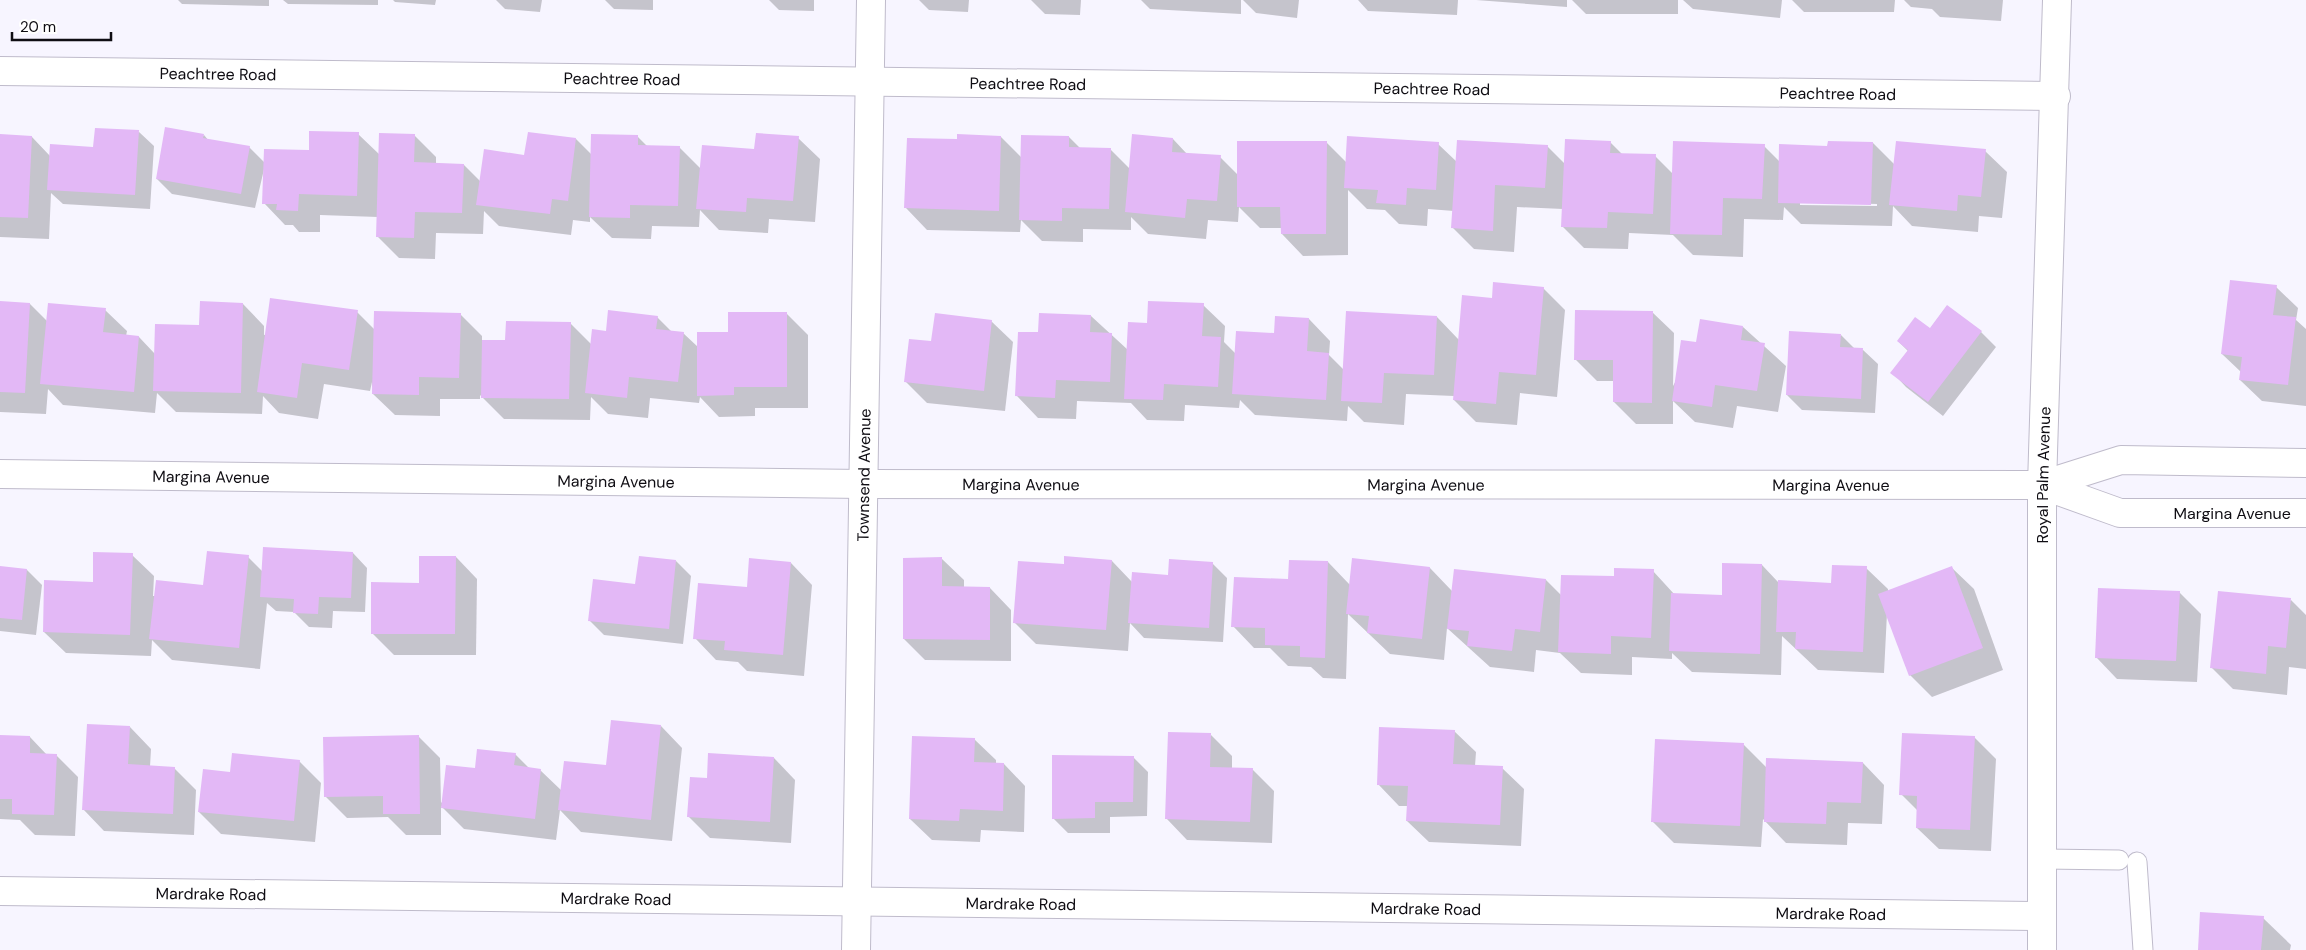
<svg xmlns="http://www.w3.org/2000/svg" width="2306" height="950" viewBox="0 0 2306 950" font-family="'DM Sans',sans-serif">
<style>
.shadow{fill:#0003;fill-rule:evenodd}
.building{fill:#e3b8f6}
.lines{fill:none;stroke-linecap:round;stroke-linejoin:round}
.lane-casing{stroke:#bfbbcb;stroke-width:21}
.street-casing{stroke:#bfbbcb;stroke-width:30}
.lane{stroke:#fff;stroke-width:19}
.street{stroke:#fff;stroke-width:28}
.labels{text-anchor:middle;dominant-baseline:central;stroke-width:4;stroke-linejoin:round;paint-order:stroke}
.street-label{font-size:16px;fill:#0f0d13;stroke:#fff}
</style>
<rect width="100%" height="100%" fill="#f7f5ff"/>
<!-- shadow -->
<g class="shadow">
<path d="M178 0H269V6L182 4Z"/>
<path d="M283 0H378V5L288 4Z"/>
<path d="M393 0H436L435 5 395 2Z"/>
<path d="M496 0H542L540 12 505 9Z"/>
<path d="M605 0H653V10L614 9Z"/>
<path d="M769 0H814V11L779 10Z"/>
<path d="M919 0H969L968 12 929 10Z"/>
<path d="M1031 0H1081L1080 15 1045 14Z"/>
<path d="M1141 0H1241V14L1150 9Z"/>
<path d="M1243 0H1299L1297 18 1256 13Z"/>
<path d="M1358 0H1458L1457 15 1368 11Z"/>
<path d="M1476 0H1567V7Z"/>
<path d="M1572 0H1678V14H1586Z"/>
<path d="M1683 0H1782L1780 18 1693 9Z"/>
<path d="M1792 0H1895L1894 12H1804Z"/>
<path d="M1904 0H2003L2001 21 1940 17 1932 9 1911 7Z"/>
<path d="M139 132 154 146 150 209 63 204 51 193 49 239 0 237V136L32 137 50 156 95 148Z"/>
<path d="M358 134 380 155 414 135 436 157V164L464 165 481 182 525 156 576 139 592 155 638 137 647 146 679 147 701 169 798 138 820 159 815 222 769 219 768 233 719 230 700 210 699 227 652 226 651 239 612 238 590 217V222L573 220 571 235 499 226 484 211 483 234 436 233 435 259 399 258 377 236 378 217 320 215V232H299L293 225H285L264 203 265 165 255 208 172 194 157 179 204 135 209 141 249 147 265 163 310 152Z"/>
<path d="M1001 137 1022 158 1069 137 1080 148 1110 149 1130 169 1173 139 1187 154 1220 157 1238 175 1327 143 1347 163 1438 144 1457 162 1547 146 1565 164 1610 142 1622 154 1655 156 1673 174 1764 146 1780 162 1829 147 1873 143 1895 165 1985 151 2007 172 2002 218 1979 216 1978 232 1912 226 1893 206 1892 226 1801 224 1784 207 1783 220 1744 219 1743 257 1693 255 1673 235 1629 233 1628 249 1584 248 1562 226 1563 209 1517 207 1514 252 1474 249 1453 228 1454 211 1428 209 1427 226 1399 224 1385 210 1367 209 1348 190V255L1303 256 1282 234V228H1260L1239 207 1238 222 1208 220 1206 239 1148 234 1131 217V230L1083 229V242L1042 241 1021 220 1020 232 927 230 906 208 958 140ZM1800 202 1877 204V206L1800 205Z"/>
<path d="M2276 287 2298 308 2296 320 2306 329V406L2262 401 2240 380 2241 372 2222 354Z"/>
<path d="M1543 288 1565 310 1557 397 1520 393 1517 425 1476 422 1454 400V396L1406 394 1404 425 1364 422 1348 406 1347 421 1255 415 1240 400 1239 408 1185 405 1184 421 1147 420 1131 403 1077 401 1076 419 1038 418 1017 396 1039 334 1091 316 1128 350 1148 324 1203 305 1225 326 1224 342 1236 354 1309 319 1330 341 1329 355 1344 370 1437 317 1459 340 1493 299Z"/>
<path d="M0 302 30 304 48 322 105 310 127 331 126 336 139 337 155 354 243 304 264 326V335L357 312 374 329 460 314 482 336V341H507L570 323 591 344 607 332 657 317 672 332 683 333 698 347 729 333 786 313 808 335V408H755V416L719 417 700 397 699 403 650 398 648 418 608 414 591 397 590 420 504 419 480 395V399H440V416L395 415 373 394 372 382 370 391 324 384 318 419 279 413 263 396 262 414 176 412 157 393 155 413 63 405 48 389 46 414 0 412Z"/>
<path d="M1947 306 1981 332 1996 347 1943 416 1906 387 1892 372 1908 351 1898 341 1930 329Z"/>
<path d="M1652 312 1674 333 1673 386 1697 343 1743 327 1786 366 1778 412 1737 406 1733 428 1695 422 1673 401V424H1636L1614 402V381H1597L1575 359Z"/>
<path d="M991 321 1013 342 1005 411 927 403 905 381 932 343Z"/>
<path d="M1841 335 1855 349 1863 350 1878 364 1875 413 1802 410 1787 395Z"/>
<path d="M353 553 367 568 365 612 333 611 332 628 309 627 294 612 276 611 267 603 260 669 172 660 152 640 151 656 66 653 44 632 94 583 132 555 154 576 153 596H155L205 586 248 557 262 571Z"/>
<path d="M456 557 477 579 476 655H394L372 633 420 584Z"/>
<path d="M942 559 964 580V588H990L1011 610V661L925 660 904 639Z"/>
<path d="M676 561 691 576 683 644 604 635 589 620 636 585Z"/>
<path d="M1112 561 1132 582 1169 576 1212 563 1227 578 1223 642 1144 638 1130 623 1128 651 1036 644 1014 622 1065 565Z"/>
<path d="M1328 562 1350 585 1430 568 1452 591 1455 570 1546 580 1561 595 1615 578 1653 571 1675 595 1723 596 1762 565 1778 582 1833 584 1866 568 1888 589V592L1952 568 1974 589 2003 670 1932 697 1910 675 1887 613 1884 673 1818 670 1782 636 1781 675 1692 672 1672 653V659L1632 657V675L1581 673 1560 653 1536 650 1534 672 1490 667 1447 628 1444 660 1390 654 1348 614 1346 679 1323 678 1311 667 1288 666 1270 648H1254L1233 626 1290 580Z"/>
<path d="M791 563 812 585 804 676 747 671 738 662 716 660 695 638 748 589Z"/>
<path d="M0 567 27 570 42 585 36 635 0 631Z"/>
<path d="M2179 592 2201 614 2197 682 2117 679 2096 657Z"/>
<path d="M2291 600 2306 615V669L2289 667 2287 695 2233 689 2212 668Z"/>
<path d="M661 726 682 748 672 841 581 832 560 810 556 840 464 829 441 806V835H406L388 817 347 818 325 796 419 737 440 758 441 803 476 769 515 754 529 768 540 770 562 791 607 767Z"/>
<path d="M130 727 151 749 150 767 174 768 196 790 194 835 104 831 83 809Z"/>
<path d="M1454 731 1476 752 1475 766 1502 768 1524 789 1521 846 1429 842 1407 821 1408 806H1399L1378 784Z"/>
<path d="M1211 735 1232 756V769H1252L1274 791 1272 843 1187 840 1166 818Z"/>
<path d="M0 736 30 737 47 755H56L78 777 75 836 35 835 20 820 0 819Z"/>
<path d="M1974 737 1996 759 1991 851 1939 849 1917 828 1918 811 1901 794Z"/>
<path d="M974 739 996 760V764H1004L1025 786 1024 832 981 830 980 842 932 840 910 819Z"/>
<path d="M1656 740 1744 745 1767 768 1863 763 1884 785 1882 824 1848 823 1847 845 1786 843 1763 819 1761 847 1674 843 1652 821Z"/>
<path d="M1133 757 1148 772 1147 816 1110 817V833H1068L1053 818Z"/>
<path d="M774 758 795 780 791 843 710 838 688 816Z"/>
<path d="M299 761 321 783 315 842 221 834 199 812 231 773Z"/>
<path d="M2263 918 2291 945 2290 950H2199Z"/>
</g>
<!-- building -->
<g class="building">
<path d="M165 127 204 134 203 138 250 146 241 194 156 179Z"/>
<path d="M95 128 139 130 135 195 47 190 50 144 93 147Z"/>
<path d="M309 131 359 132 357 196 299 194 298 211 276 210 277 204H262L264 149 309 150Z"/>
<path d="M528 132 576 138 568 201 552 199 550 214 476 205 484 149 524 155Z"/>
<path d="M379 133 415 134 414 162 464 164 462 213 415 212 414 238 376 237Z"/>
<path d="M756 133 799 136 793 201 747 198 746 212 696 209 702 145 754 149Z"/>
<path d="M0 134 32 136 28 218 0 217Z"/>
<path d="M591 134 638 135V145L680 146 678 206 630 205V218L589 217Z"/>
<path d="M957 134 1001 136 999 211 904 208 907 138 957 139Z"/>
<path d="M1132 134 1173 138 1172 152 1221 155 1217 201 1187 199 1185 218 1125 212Z"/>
<path d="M1021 135 1069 136V147L1111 148 1109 209 1062 208V221L1019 220Z"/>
<path d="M1347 136 1439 142 1436 190 1407 188 1406 205 1376 203 1378 190 1344 188Z"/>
<path d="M1565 139 1611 141 1610 153 1656 154 1653 214 1608 212 1607 228 1561 227Z"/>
<path d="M1457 140 1548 145 1545 188 1495 185 1493 231 1451 228Z"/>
<path d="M1237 141H1327L1326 234H1281L1280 207H1237Z"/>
<path d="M1673 141 1765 144 1762 199 1723 198 1722 235 1670 234Z"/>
<path d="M1828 141 1873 142 1871 205 1778 203 1779 144 1827 146Z"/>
<path d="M1896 141 1986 149 1981 197 1958 195 1957 211 1889 205Z"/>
<path d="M2230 280 2277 285 2273 315 2296 317 2288 385 2239 380 2242 357 2221 354Z"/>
<path d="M1493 282 1544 287 1536 375 1499 372 1496 404 1453 400 1462 295 1492 298Z"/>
<path d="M270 298 358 310 349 370 302 363 297 398 257 392Z"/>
<path d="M0 301 30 303 25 393 0 392Z"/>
<path d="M200 301 243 303 241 393 153 391 155 324 199 325Z"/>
<path d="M1148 301 1204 303 1202 336 1221 337 1218 387 1164 384 1163 400 1124 399 1128 322 1147 323Z"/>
<path d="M48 303 106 308 103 332 139 336 134 392 40 384Z"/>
<path d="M1947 305 1982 331 1928 402 1890 373 1908 350 1897 341 1915 317 1930 328Z"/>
<path d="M608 310 658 316 656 329 684 332 678 382 629 377 627 398 585 393 592 329 606 331Z"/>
<path d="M1575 310 1653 311 1652 403 1613 402V360H1574Z"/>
<path d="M374 311 461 313 459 378 419 377V395L372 394Z"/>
<path d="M1346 311 1437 316 1434 375 1384 373 1382 403 1341 401Z"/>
<path d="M728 312H787V387H734V395L697 396V332H728Z"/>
<path d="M935 313 992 320 984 391 904 382 909 339 931 341Z"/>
<path d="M1039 313 1091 315 1090 332 1112 333 1110 382 1056 380 1055 398 1015 396 1018 332H1038Z"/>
<path d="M1275 316 1309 318 1307 351 1329 353 1326 400 1232 394 1236 331 1274 333Z"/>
<path d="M1700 319 1743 326 1741 340 1765 343 1757 391 1715 385 1712 407 1672 401 1681 340 1696 342Z"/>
<path d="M506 321 571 322 569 399 481 398 482 340H505Z"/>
<path d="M1789 331 1841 334 1840 347 1863 348 1861 399 1786 395Z"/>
<path d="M263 547 353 552 351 598 319 597 318 614 293 613 294 599 260 597Z"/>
<path d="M207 551 249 555 239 648 149 639 156 580 203 585Z"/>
<path d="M93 552 133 553 130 635 43 632 44 580 93 582Z"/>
<path d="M419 556H456L455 634H371V582L419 583Z"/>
<path d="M639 556 676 560 669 629 588 621 593 579 635 584Z"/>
<path d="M1064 556 1112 560 1106 630 1013 623 1018 561 1064 564Z"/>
<path d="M942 557V586L990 587V640L903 639V558Z"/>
<path d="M749 558 791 562 783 655 724 650 725 641 693 639 698 583 747 587Z"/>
<path d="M1352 558 1430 567 1422 639 1367 633 1369 616 1346 614Z"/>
<path d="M1169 559 1213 562 1209 628 1128 623 1132 572 1168 575Z"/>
<path d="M1289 560 1328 561 1325 658 1300 657V646L1265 645V628L1231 627 1234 577 1288 579Z"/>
<path d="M1722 563 1762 564 1760 654 1669 651 1671 593 1722 595Z"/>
<path d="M1832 565 1867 566 1863 652 1795 649 1796 632H1776L1778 580 1831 583Z"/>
<path d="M0 566 27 569 22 620 0 618Z"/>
<path d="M1952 566 1983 648 1909 676 1878 594Z"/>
<path d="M1614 568 1654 569 1651 638 1611 636V654L1558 652 1561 575 1614 576Z"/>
<path d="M1454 569 1546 579 1540 632 1515 629 1512 651 1467 646 1469 631 1447 629Z"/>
<path d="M2098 588 2180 591 2176 661 2095 658Z"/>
<path d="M2218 591 2291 598 2286 648 2268 646 2266 674 2210 668Z"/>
<path d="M611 720 661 725 651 820 558 810 564 761 606 765Z"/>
<path d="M87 724 130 726 128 764 175 767 173 814 82 810Z"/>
<path d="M1379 727 1455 730 1453 764 1503 766 1500 825 1406 821 1408 786 1377 785Z"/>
<path d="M1168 732 1211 733 1210 767 1253 768 1250 822 1165 819Z"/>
<path d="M1902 733 1975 736 1970 830 1916 828 1917 796 1899 795Z"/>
<path d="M0 735 30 736V753L57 754 54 815 12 814V799H0Z"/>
<path d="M419 735 420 814H383V796L324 797 323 737Z"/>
<path d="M912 736 975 738 974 762 1004 763 1003 811 960 809 959 821 909 819Z"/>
<path d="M1655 739 1744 743 1740 826 1651 822Z"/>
<path d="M477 749 516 753 514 765 541 769 535 819 441 808 446 765 475 768Z"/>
<path d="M232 753 300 760 294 821 198 812 203 769 230 772Z"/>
<path d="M708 753 774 757 770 822 687 817 690 777 707 778Z"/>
<path d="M1052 755 1134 756 1133 802H1095V818L1052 819Z"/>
<path d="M1766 758 1863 762 1861 803 1827 802 1826 824 1764 822Z"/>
<path d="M2200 912 2264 916 2261 950H2198Z"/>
</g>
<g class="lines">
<!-- lane casing -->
<g class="lane-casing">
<g id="lane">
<path d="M2043 859 2119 860"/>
<path d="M2137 862 2143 950"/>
</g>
</g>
<!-- street casing -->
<g class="street-casing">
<g id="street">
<path id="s1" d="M0 71 2056 96"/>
<path id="s2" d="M0 474 863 484 2042 485 2121 460 2306 463"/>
<path id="s3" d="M2042 485 2120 513H2306"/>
<path id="s4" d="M0 891 2042 916"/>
<path id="s5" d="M856 950 871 0"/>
<path id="s6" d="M2042 950V485L2057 0"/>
</g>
</g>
<!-- lane -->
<use href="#lane" class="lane"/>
<!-- street -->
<use href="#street" class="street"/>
</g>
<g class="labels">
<!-- street labels -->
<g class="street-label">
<text stroke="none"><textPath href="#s1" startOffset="218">Peachtree Road</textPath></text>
<text stroke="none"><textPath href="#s1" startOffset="622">Peachtree Road</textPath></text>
<text stroke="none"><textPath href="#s1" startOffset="1028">Peachtree Road</textPath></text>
<text stroke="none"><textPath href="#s1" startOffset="1432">Peachtree Road</textPath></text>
<text stroke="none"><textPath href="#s1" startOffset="1838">Peachtree Road</textPath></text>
<text stroke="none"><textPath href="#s5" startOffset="475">Townsend Avenue</textPath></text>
<text stroke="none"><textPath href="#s6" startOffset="475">Royal Palm Avenue</textPath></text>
<text stroke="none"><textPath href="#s2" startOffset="211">Margina Avenue</textPath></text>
<text stroke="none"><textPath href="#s2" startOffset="616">Margina Avenue</textPath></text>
<text stroke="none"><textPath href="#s2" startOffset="1021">Margina Avenue</textPath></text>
<text stroke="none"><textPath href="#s2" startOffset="1426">Margina Avenue</textPath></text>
<text stroke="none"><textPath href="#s2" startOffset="1831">Margina Avenue</textPath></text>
<text stroke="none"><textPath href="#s3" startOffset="195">Margina Avenue</textPath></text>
<text stroke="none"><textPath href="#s4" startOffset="211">Mardrake Road</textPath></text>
<text stroke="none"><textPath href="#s4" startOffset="616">Mardrake Road</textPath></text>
<text stroke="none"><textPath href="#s4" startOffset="1021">Mardrake Road</textPath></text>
<text stroke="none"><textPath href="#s4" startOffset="1426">Mardrake Road</textPath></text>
<text stroke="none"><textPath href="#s4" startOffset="1831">Mardrake Road</textPath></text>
</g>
</g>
<!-- scale -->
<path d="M12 32v8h99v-8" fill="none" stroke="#0f0d13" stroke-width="2.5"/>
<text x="20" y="32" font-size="15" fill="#0f0d13" stroke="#ffffff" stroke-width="4" paint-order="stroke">20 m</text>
</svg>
